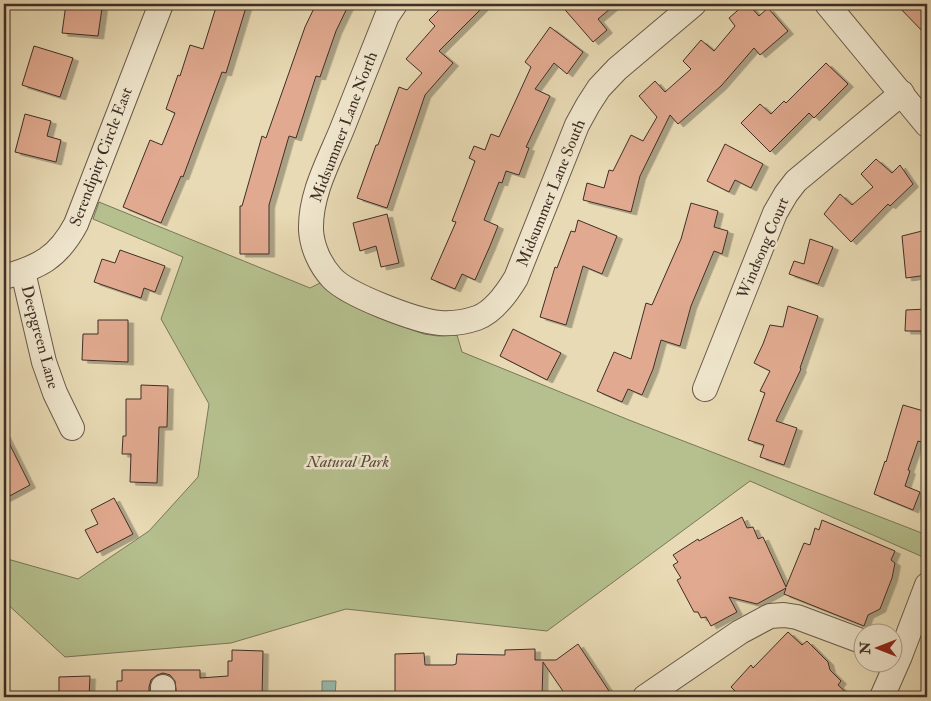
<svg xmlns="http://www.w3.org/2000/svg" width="931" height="701" viewBox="0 0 931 701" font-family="'IM FELL Double Pica',serif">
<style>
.green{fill:#b5c08e;stroke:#7a775a}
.water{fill:#97bbae;stroke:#748378}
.building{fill:#e1aa90;stroke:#3f2e26;filter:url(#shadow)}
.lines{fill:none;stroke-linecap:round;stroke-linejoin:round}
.minor-casing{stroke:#69594a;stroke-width:26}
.minor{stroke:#f0e7ce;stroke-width:24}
.labels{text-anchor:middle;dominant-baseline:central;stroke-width:5;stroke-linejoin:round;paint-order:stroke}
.street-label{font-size:16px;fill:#3f2e26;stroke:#f0e7ce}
.park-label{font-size:16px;font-style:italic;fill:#574b3b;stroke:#f0e7ce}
</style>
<defs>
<filter id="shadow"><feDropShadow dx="5.5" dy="3" stdDeviation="0" flood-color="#0004"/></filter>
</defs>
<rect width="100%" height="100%" fill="#e8dab4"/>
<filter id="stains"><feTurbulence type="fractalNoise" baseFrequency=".004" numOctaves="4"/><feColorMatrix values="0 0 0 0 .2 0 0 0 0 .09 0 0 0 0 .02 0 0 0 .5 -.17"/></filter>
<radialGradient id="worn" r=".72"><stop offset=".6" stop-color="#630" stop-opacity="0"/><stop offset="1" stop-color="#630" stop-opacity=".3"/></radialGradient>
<!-- green -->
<path class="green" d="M99 202 310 288 322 282 339 299 407 328 424 334 438 336 457 335 462 352 629 420 927 535V549L923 557 750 481 547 631 346 609 231 643 65 657 4 601V558L78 579 149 531 198 477 209 404 161 319 183 257 93 219Z"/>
<!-- water -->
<path class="water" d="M322 681H336L335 697H322Z"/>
<!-- building -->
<g class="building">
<path d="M66 4 102 8 98 36 62 33Z"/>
<path d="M217 4H247L226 73 222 72 183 177 181 176 161 223 123 207 150 140 162 145 175 113 166 109 178 75 180 76 190 45 203 49Z"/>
<path d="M316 4H349L336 31 320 77 316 76 296 138 289 136 269 205V254H240V206H242L262 136 266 138 305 27Z"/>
<path d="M445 4H486L439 51 453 63 425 95 387 208 357 198 376 145H378L399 87 407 90 422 73 406 59 435 26 429 20Z"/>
<path d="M560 4H616L598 19 607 30 593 42Z"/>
<path d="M745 4H748L759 16 768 8 788 31 760 55 754 48 721 86 678 124 670 115 640 176 631 212 583 200 587 183 604 188 609 170 613 171 631 135 643 141 657 117 639 96 655 81 665 92 691 69 683 61 701 40 714 51 735 26 729 18Z"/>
<path d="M896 4H927V36Z"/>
<path d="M550 27 583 52 567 74 554 63 535 89 550 96 526 147 529 148 519 175 506 171 502 183 499 182 484 220 498 226 490 246 475 280 462 274 455 289 431 279 456 222 452 221 475 161 469 158 474 146 485 150 491 134 499 137 531 67 525 62Z"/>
<path d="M34 46 73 58 60 97 22 85Z"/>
<path d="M826 63 848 84 814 118 809 113 770 152 741 123 760 104 771 114 784 101 786 103Z"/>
<path d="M25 114 51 121 47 136 61 140 56 162 15 152Z"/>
<path d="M725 144 763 164 751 188 735 180 729 192 707 181Z"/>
<path d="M876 159 892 173 900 165 913 184 890 206 888 204 851 242 824 214 840 194 852 205 873 187 861 174Z"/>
<path d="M691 203 718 211 714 227 728 231 722 254 714 251 691 306 680 346 661 340 653 369 642 395 628 389 622 402 597 391 614 352 631 359 646 303 652 305 681 239Z"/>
<path d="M387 214 399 263 381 267 376 246 360 251 353 223Z"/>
<path d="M578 220 617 236 602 274 583 266 566 325 540 317 555 267 557 268 571 231 575 232Z"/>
<path d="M926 230 927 275 906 278 902 236Z"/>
<path d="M810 239 833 247 818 284 789 274 794 261 804 264Z"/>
<path d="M120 250 165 266 155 292 144 288 141 298 94 282 102 259 115 263Z"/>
<path d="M788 306 818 316 800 368 801 369 776 421 797 428 784 465 760 457 764 445 748 440 765 393 760 391 770 371 754 363 763 344 770 325 783 327Z"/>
<path d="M927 309V331H905L906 310Z"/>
<path d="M98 320H128V362L82 360 83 334H98Z"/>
<path d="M513 329 561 353 547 380 500 356Z"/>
<path d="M141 385 168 386 167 427H159L157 483 130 482 131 454H122L123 436H126V399H141Z"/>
<path d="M903 405 927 412V444L918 441 908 470 910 471 905 486 920 492 913 510 874 494 885 461 886 462Z"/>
<path d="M4 433 30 485 4 499Z"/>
<path d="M114 498 133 534 97 553 85 530 98 524 91 510Z"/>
<path d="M742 517 747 528 753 527 758 539 763 537 786 587 804 543 810 545 815 528 819 530 822 520 895 551 891 560 895 563 892 578 880 609 868 615 864 626 784 594 786 588 757 604 729 597 737 612 711 626 706 617 701 618 698 612H694L677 580 681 578 673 565 678 562 673 555 698 539 699 541Z"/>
<path d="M788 632 802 645 807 641 828 662 830 670 841 681 838 685 851 697H741L731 687 751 665 753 668Z"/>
<path d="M578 644 613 697H567L543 662 542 697H395V654L424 653 425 665H453L456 664 457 654 505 655V650L535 649V660H556Z"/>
<path d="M232 650 263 651 262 697H177L175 681 170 675 163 673 157 675 151 680 149 687V697H117V681H122V670H200V678L228 676V661H232Z"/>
<path d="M90 676 89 697H59V677Z"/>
</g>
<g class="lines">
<!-- minor casing -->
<g class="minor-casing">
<g id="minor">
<path d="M395 4 387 16C372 53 357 91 342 129 329 161 310 194 311 230 312 247 320 265 332 278 348 295 416 321 440 323 452 324 465 322 477 318 494 312 507 293 516 278L577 125 588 105 599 88 617 69 694 4"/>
<path d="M827 4 927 125"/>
<path d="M23 272 44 362 55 393 72 428"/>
<path d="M4 277C39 267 58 258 76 224L161 4"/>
<path d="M705 389 775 213 786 194 796 181 902 93"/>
<path d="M163 687V697"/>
<path d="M645 697 740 632 770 616 784 615 797 617 864 642"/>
<path d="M882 697 900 656 927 585"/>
</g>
</g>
<!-- minor -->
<use href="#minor" class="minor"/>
</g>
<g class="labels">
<!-- street labels -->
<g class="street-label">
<text transform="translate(344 127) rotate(-69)">Midsummer Lane North</text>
<text transform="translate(101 157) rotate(-69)">Serendipity Circle East</text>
<text transform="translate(551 193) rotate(-68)">Midsummer Lane South</text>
<text transform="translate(763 248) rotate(-67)">Windsong Court</text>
<text transform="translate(40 337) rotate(75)">Deepgreen Lane</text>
</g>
<!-- park labels -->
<g class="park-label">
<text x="348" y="462">Natural Park</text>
</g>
</g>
<!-- margin -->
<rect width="931" height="701" fill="none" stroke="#e8dab4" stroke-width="20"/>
<rect x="5" y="5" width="921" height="691" fill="none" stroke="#3f2e26" stroke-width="2.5"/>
<rect x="10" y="10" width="911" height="681" fill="none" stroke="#3f2e26"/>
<!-- north arrow -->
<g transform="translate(878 648) rotate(270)"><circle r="24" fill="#f0e7ce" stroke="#a99d8b"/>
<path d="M0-4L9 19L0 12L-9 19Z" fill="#8f2418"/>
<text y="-8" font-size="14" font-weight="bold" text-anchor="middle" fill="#3f2e26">N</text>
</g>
<rect width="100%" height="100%" filter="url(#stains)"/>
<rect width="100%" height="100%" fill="url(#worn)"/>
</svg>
